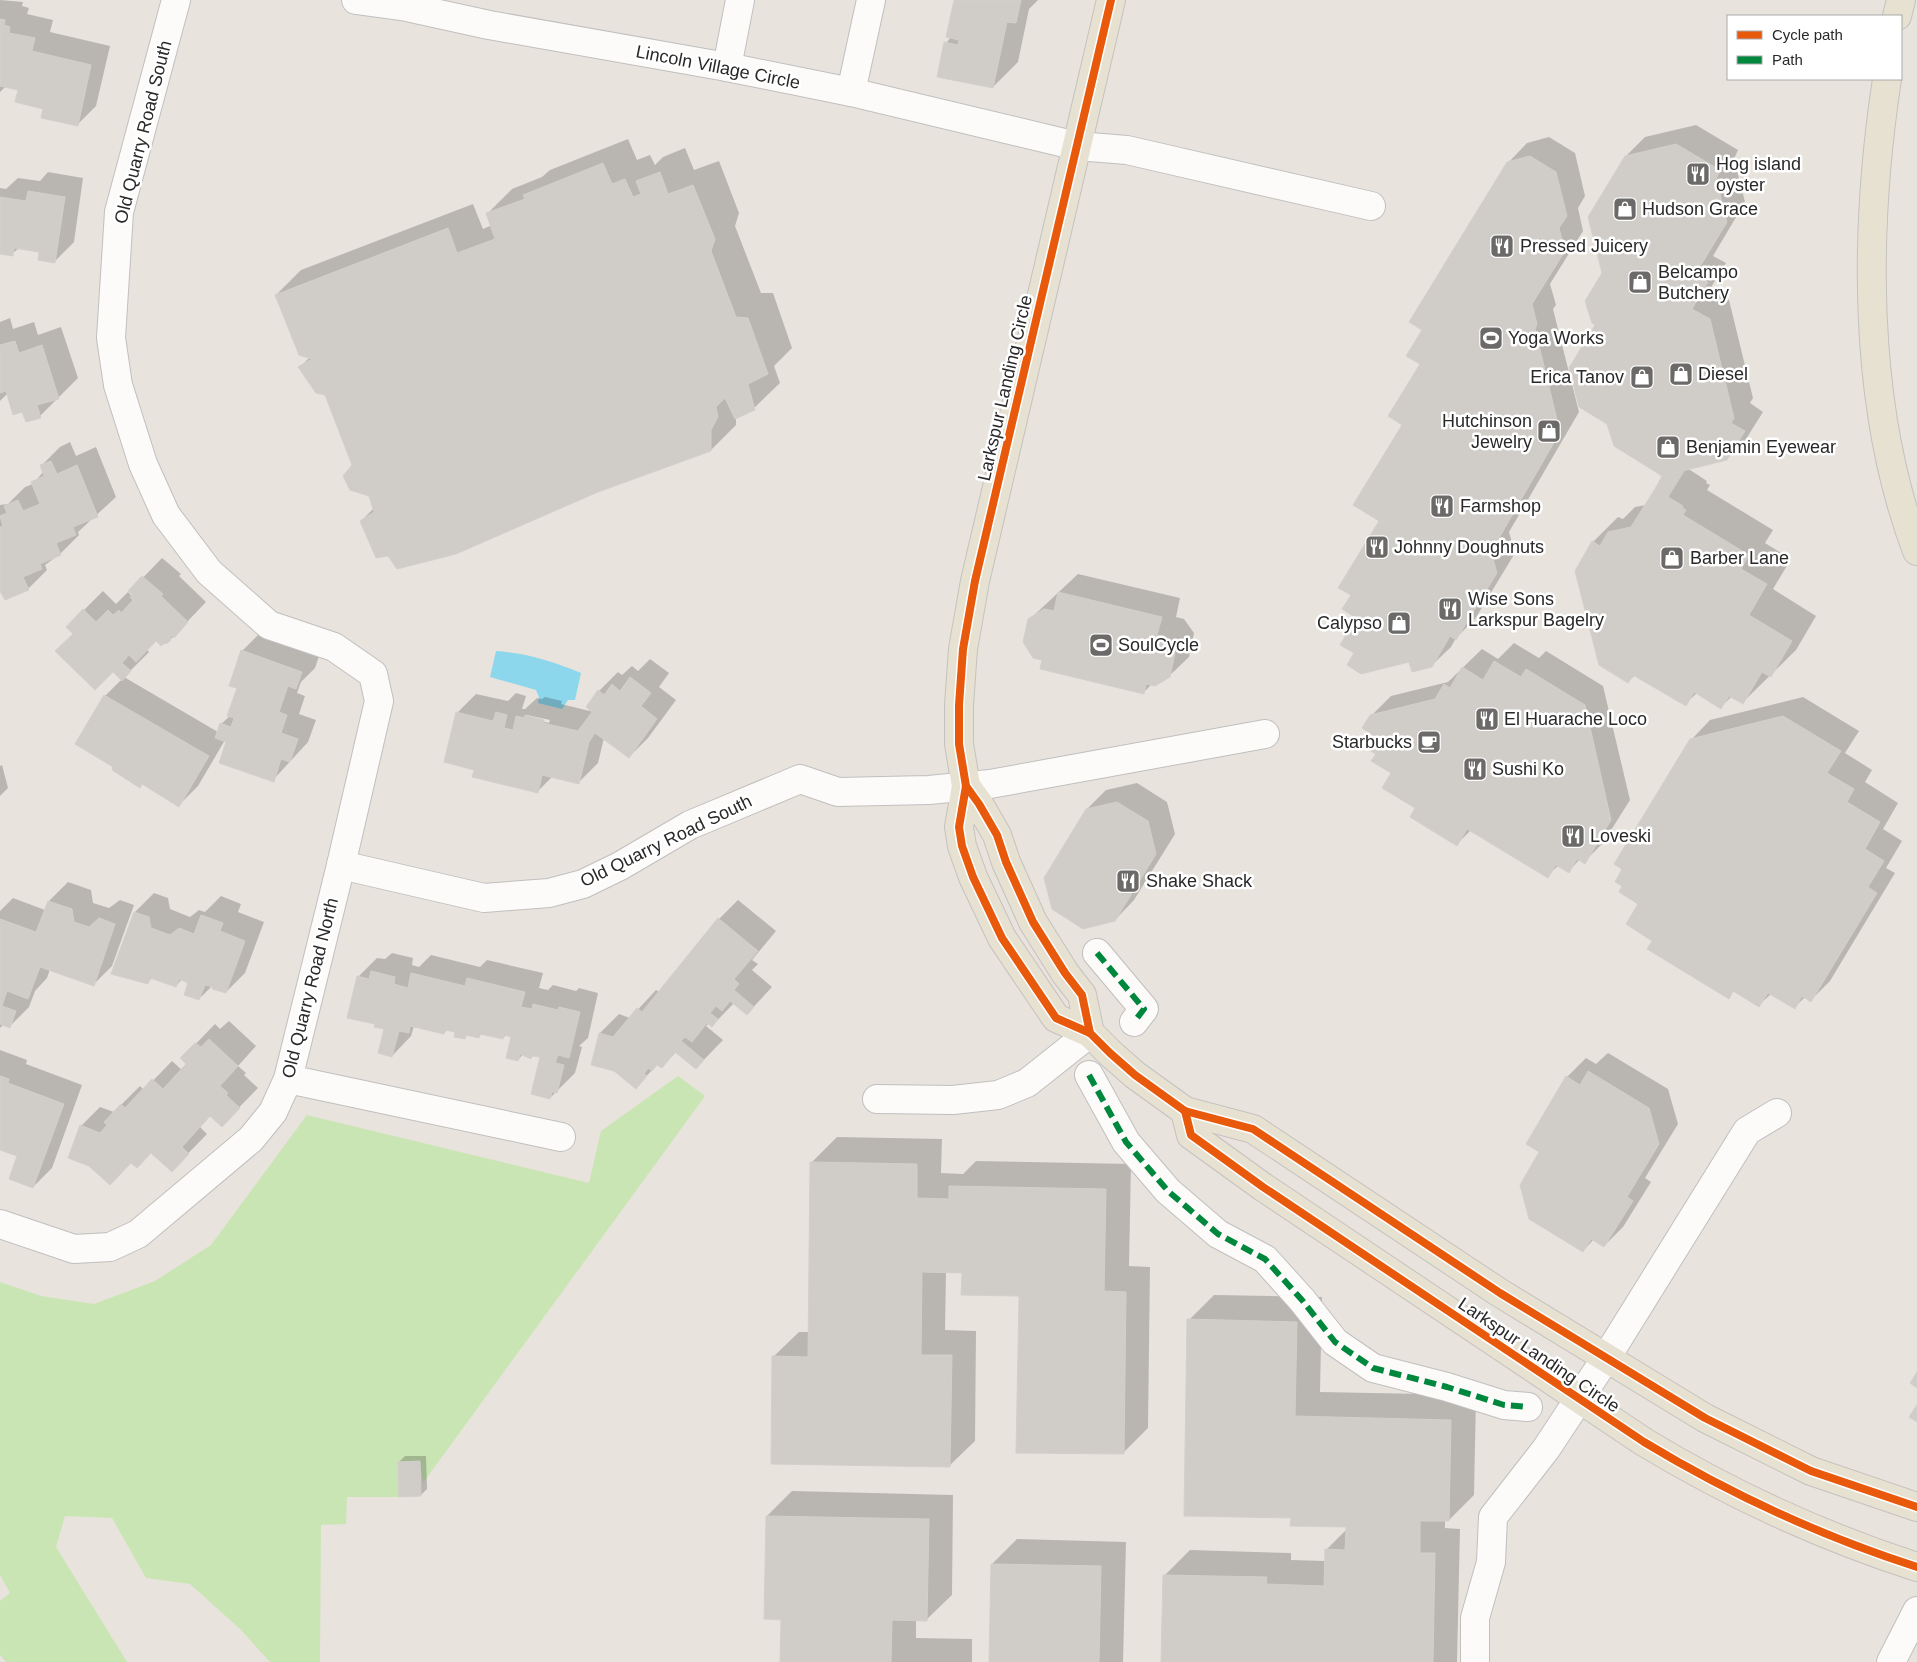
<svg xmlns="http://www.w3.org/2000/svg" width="1917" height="1662" viewBox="0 0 1917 1662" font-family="Helvetica,sans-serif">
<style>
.green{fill:#cae5b4}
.water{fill:#8dd7ed}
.shadow{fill:#0003;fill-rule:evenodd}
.building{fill:#d0cdc9;stroke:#d3cfca}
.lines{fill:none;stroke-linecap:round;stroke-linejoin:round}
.minor-casing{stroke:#c1bfbf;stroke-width:30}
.major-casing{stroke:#c4c2c0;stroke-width:30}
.minor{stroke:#fcfbfa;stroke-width:28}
.major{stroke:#e7e1d1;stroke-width:28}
.quiet{stroke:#00873e;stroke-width:6;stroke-dasharray:12 6;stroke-linecap:butt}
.cycleway-casing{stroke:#fff;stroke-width:11}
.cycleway{stroke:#e8590c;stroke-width:8}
.labels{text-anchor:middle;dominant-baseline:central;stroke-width:5;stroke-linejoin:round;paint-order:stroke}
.street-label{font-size:18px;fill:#292929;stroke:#fff}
.poi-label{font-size:18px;fill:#292929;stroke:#fff;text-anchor:start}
</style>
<rect width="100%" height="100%" fill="#e8e3dd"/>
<!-- green -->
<path class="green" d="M678 1076 705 1096 423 1483 420 1462H398L399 1497H347L346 1524 321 1525 320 1662H270L240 1629 190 1584 146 1578 112 1518 65 1516 56 1547 127 1662H6L0 1655V1601L10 1593 0 1575V1282L41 1296 94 1304 155 1281 211 1245 307 1115 589 1183 601 1131Z"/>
<!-- water -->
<path class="water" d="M496 651C526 653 553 661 581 673L575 700H568L562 709 538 703 539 697 536 690 490 677Z"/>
<!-- shadow -->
<g class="shadow">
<path d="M0 0 23 2 22 6 29 8 27 14 53 20 50 32 110 46 96 106 77 125 45 108 20 89 6 86 0 92Z"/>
<path d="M955 0H1038L1029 9 1018 62 993 87 946 43 951 37Z"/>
<path d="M1696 125 1738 150 1734 159 1745 202 1713 256 1726 263 1710 289 1729 300 1753 398 1750 403 1763 412 1746 439 1727 458 1687 468 1707 481 1706 483 1710 485 1707 490 1773 530 1765 543 1791 559 1773 589 1816 616 1796 650 1743 702 1732 696 1721 707 1697 693 1685 704 1635 675 1628 682 1576 571 1593 542 1618 517 1623 519 1635 507 1646 505 1666 474 1597 325 1604 273 1626 156 1645 137Z"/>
<path d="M1549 137 1575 153 1585 196 1578 208 1583 231 1550 284 1556 305 1553 309 1579 412 1509 532 1515 553 1475 619 1456 638 1451 647 1431 666 1356 653 1358 617 1353 595 1381 520 1403 424 1421 364 1424 330 1508 163 1527 143Z"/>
<path d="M628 139 637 160 650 155 655 165 663 157 685 148 694 170 719 161 739 213 735 226 761 293H773L792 348 774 366 780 383 754 408 736 417V425L711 450 361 521 374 508 370 495 354 465 326 394 300 367 310 357 276 295 301 270 473 204 483 229 492 225 487 214 512 189 542 177 550 170Z"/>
<path d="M48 172 83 178 74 242 55 261 40 251 19 248 12 254 0 252V188L6 189 18 178 40 181Z"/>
<path d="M10 318 13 329 34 322 38 335 61 327 78 378 40 416 23 410 8 393 0 401V322Z"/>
<path d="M70 442 76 456 96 447 116 497 78 532 79 535 60 554 45 565 47 570 28 589H0V505L8 504 25 487 33 484 44 471 41 466 60 447Z"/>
<path d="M162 558 181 574 179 576 206 602 167 643 157 640 147 650 149 652 124 677 218 732 221 724 230 716 238 687 242 651 261 632 320 653 315 668 301 682 297 693 305 696 299 714 316 720 308 742 273 780 225 740 198 786 179 805 115 767 105 696 122 679 75 634 84 610 103 591 116 604 128 592 134 598 136 596 130 591Z"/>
<path d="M1078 574 1180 598 1176 617 1184 619 1194 633 1189 657 1169 676 1152 684 1144 692 1044 660 1030 619Z"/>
<path d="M1514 643 1539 658 1546 651 1603 686 1630 800 1603 843 1584 862 1580 859 1569 871 1559 865 1547 876 1471 830 1457 844 1417 807 1377 754 1378 737 1371 716 1391 696 1448 682 1482 649 1498 659Z"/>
<path d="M650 659 669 673 659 687 676 700 648 738 629 757 604 738 598 763 579 782 553 776 537 792 476 769 457 713 476 694 508 701 516 693 526 696 522 709H525L537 698 542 699 545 697 562 701 561 704 594 712 599 691 618 672 622 675 632 666 638 671ZM527 715 550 720 549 723 525 717Z"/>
<path d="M1803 697 1859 731 1845 753 1872 770 1865 782 1898 803 1883 829 1902 841 1886 868 1895 873 1830 981 1811 1000 1805 997 1794 1008 1771 994 1759 1005 1735 990 1728 997 1654 940 1640 904 1691 740 1710 720Z"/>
<path d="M2 765 8 788 0 796V766Z"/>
<path d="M1137 783 1167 802 1175 834 1134 900 1115 920 1087 809 1106 790Z"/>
<path d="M68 882 91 890 93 903 109 908 120 900 134 905 112 966 93 985 50 969 47 978 35 991 29 1007 10 1026 4 1024 0 1028V911L13 898 45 910 49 901Z"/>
<path d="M154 893 168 898 170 909 190 917 199 910 205 912 221 896 241 904 238 912 264 922 245 973 226 992 212 986 199 999 190 982 182 979 176 986 153 977 147 983 135 912Z"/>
<path d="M738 900 776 931 752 960 758 964 752 970 772 987 747 1014 734 1003 712 1026 709 1023 706 1026 723 1040 696 1068 677 1051 662 1067 658 1064 636 1087 600 1033 619 1014 630 1018 656 990 659 992 719 919Z"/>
<path d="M392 953 413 958 412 965 419 967 431 955 480 967 487 960 543 973 539 988 548 990 553 985 576 991 579 988 598 993 588 1038 579 1046 582 1047 575 1073 550 1098 541 1056 534 1055 531 1057 523 1054 518 1060 513 1036 506 1035 503 1038 482 1033 479 1037 468 1034 464 1038 457 1031 448 1029 444 1033 414 1026 411 1036 392 1056 385 1028 376 1023 358 977 377 958 385 959Z"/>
<path d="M229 1021 256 1046 238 1066 246 1073 244 1075 258 1088 222 1125 211 1115 200 1127 207 1134 172 1170 152 1151 137 1166 81 1126 100 1107 114 1112 140 1086 144 1090 172 1061 182 1070 188 1064 182 1058 215 1024 220 1029Z"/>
<path d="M0 1050 27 1060 26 1064 82 1085 52 1168 33 1187 19 1156 0 1149Z"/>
<path d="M1608 1053 1668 1089 1678 1124 1645 1178 1651 1182 1623 1227 1604 1246 1594 1239 1583 1251 1541 1152 1567 1077 1586 1058 1596 1064Z"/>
<path d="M837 1137 942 1139 941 1173 963 1174 976 1161 1131 1164 1129 1266 1150 1267 1148 1428 1123 1453 1020 1295 963 1272H946L945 1330 976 1331 975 1441 949 1466 773 1357 799 1332H809L811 1163Z"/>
<path d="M1214 1295 1322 1297 1320 1392 1476 1395 1474 1495 1449 1520H1445V1528L1460 1529 1457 1662H1163L1164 1576 1190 1550 1291 1553V1560L1326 1561V1550L1347 1529V1526L1292 1517 1189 1320Z"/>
<path d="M405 1456H426L427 1489 421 1495 399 1462Z"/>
<path d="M792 1491 953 1495 952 1595 926 1620 916 1619V1638L972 1639V1662H782V1619L767 1516Z"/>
<path d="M1017 1539 1126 1542 1123 1662H990L992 1564Z"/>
</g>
<!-- building -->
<g class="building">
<path d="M954 0H1021L1016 23 1007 22 993 88 937 77 944 42 958 45 959 40 946 37Z"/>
<path d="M0 19 5 20 4 25 10 27 9 33 35 38 32 51 91 65 78 126 41 118 43 109 15 102 18 90 0 86Z"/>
<path d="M1676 144 1720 170 1716 179 1727 222 1695 275 1708 282 1692 309 1710 319 1734 418 1731 423 1745 431 1727 460 1662 476 1614 446 1607 424 1579 407 1569 368 1595 325 1592 323 1585 301 1602 273 1588 217 1625 156Z"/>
<path d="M1530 156 1556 172 1567 216 1559 228 1565 251 1532 304 1537 324 1535 329 1560 432 1491 552 1497 573 1456 640 1450 636 1432 667 1412 672 1409 662 1361 674 1347 665 1354 653 1340 645 1356 618 1342 609 1351 595 1338 588 1379 521 1353 505 1402 425 1388 416 1420 364 1406 356 1422 330 1409 322 1507 162Z"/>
<path d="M603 163 612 184 625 179 633 197 641 194 636 181 660 172 668 194 693 185 715 239 711 251 736 317 748 318 768 374 748 384 755 410 735 419 725 398 716 407 718 417 711 430V451L598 492 456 554 397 569 388 556 376 558 360 521 374 512 369 496 350 490 343 476 352 465 325 395 316 393 298 367 312 359 299 355 275 295 448 228 457 253 495 239 486 213 525 199 523 195Z"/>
<path d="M28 191 65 197 55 263 38 260 39 252 14 248 13 256 0 254V197L26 201Z"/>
<path d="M15 341 19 353 42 345 59 399 37 405 41 418 26 422 22 412 13 415 6 391 0 393V345Z"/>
<path d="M51 461 57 474 77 465 98 517 73 527 76 535 56 543 61 555 40 564 42 569 23 577 29 590 5 600 0 591V527L3 526 0 516 7 513 4 506 18 500 23 511 40 504 31 482 44 476 40 465Z"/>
<path d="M1684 471 1668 497 1655 489 1662 476Z"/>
<path d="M1655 489 1683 506 1682 508 1686 510 1683 515 1749 555 1741 569 1767 584 1749 615 1792 641 1771 677 1762 672 1743 704 1729 696 1721 709 1694 692 1686 706 1633 675 1628 683 1599 665 1575 571 1592 541 1600 546 1608 532 1631 527Z"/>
<path d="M142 576 163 594 161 596 188 622 174 638 172 635 170 638 171 640 166 644 165 643 161 646 156 641 136 662 129 655 122 663 131 671 122 681 113 672 95 690 55 651 73 634 66 627 83 609 96 622 108 610 113 615 119 610 121 613 133 600 130 597 133 595 128 591Z"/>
<path d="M1058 592 1162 617 1157 635 1165 637 1175 653 1170 677 1155 686 1146 684 1144 694 1040 669 1042 660 1033 658 1023 642 1028 619 1044 609 1054 611Z"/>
<path d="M241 650 302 672 296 689 288 686 279 712 287 715 281 733 298 739 290 762 281 759 274 782 219 763 226 742 215 738 220 723 231 727 234 718 227 716 237 688 229 686Z"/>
<path d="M1494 661 1521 677 1526 669 1585 705 1611 820 1585 864 1577 859 1569 873 1556 865 1548 878 1467 829 1457 846 1410 817 1415 808 1382 788 1391 773 1371 761 1376 754 1369 750 1376 737 1362 728 1370 715 1435 699 1444 684 1450 688 1462 667 1483 680Z"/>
<path d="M630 677 651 693 641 706 657 719 629 758 595 733 589 742 579 784 542 775 538 793 472 777 474 770 444 762 456 712 493 721 496 712 507 715 504 728 513 730 516 716 524 718 525 715 544 720 543 723 578 731 592 712 586 707 598 690 604 695 612 684 620 691Z"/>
<path d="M104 695 209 756 179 807 142 784 140 788 112 770 113 767 75 744Z"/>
<path d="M1783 716 1841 751 1827 773 1854 789 1847 802 1880 822 1865 849 1884 861 1868 887 1877 893 1811 1002 1802 996 1795 1009 1768 993 1759 1007 1733 991 1729 999 1647 949 1652 941 1626 924 1638 904 1619 892 1622 886 1615 882 1622 869 1614 864 1690 739Z"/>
<path d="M1117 802 1148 821 1156 854 1115 921 1083 929 1052 909 1044 878 1086 809Z"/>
<path d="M48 901 72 909 74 922 89 927 99 918 115 924 94 986 40 967 28 999 7 991 2 1006 16 1011 10 1028 0 1024V919L36 932Z"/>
<path d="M134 912 149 917 151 928 170 935 179 928 194 934 201 915 223 923 220 931 245 941 226 993 212 989 213 987 205 985 199 1000 184 995 188 983 179 979 176 987 150 978 148 984 111 974Z"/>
<path d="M718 918 758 951 734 979 739 984 734 990 754 1007 747 1015 730 1001 722 1011 716 1006 710 1013 718 1019 712 1027 707 1023 692 1042 685 1037 681 1041 704 1060 696 1069 675 1052 662 1068 657 1065 652 1071 648 1068 644 1074 647 1076 636 1089 614 1071 591 1065 599 1033 613 1037 637 1008 642 1012Z"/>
<path d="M371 971 395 977 394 984 408 988 411 973 465 986 467 978 525 992 521 1007 532 1009 533 1004 558 1010 559 1007 580 1012 569 1058 558 1055 555 1063 564 1065 557 1093 552 1092 550 1099 531 1094 540 1057 532 1056 531 1059 520 1054 518 1061 506 1058 511 1037 504 1035 503 1039 480 1034 479 1038 466 1035 465 1039 454 1037 455 1032 445 1030 444 1034 410 1026 409 1033 399 1031 392 1057 378 1053 384 1029 374 1027 375 1024 347 1018 357 976 369 979Z"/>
<path d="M209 1039 238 1066 220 1086 228 1093 226 1095 240 1108 222 1127 210 1116 182 1147 189 1154 172 1172 151 1153 137 1168 131 1163 110 1185 89 1166 68 1158 80 1125 100 1133 107 1125 104 1122 121 1104 125 1108 152 1079 163 1089 186 1064 180 1058 195 1043 201 1047Z"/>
<path d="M1588 1071 1649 1108 1659 1144 1627 1197 1633 1201 1604 1247 1591 1239 1583 1252 1529 1219 1520 1185 1539 1152 1526 1144 1566 1076 1580 1085Z"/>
<path d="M0 1076 9 1079 8 1083 64 1104 33 1188 9 1179 17 1156 0 1150Z"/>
<path d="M810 1162 917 1164V1198L949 1199V1186L1106 1189 1104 1291 1126 1292 1124 1454 1016 1453 1019 1296 961 1295 962 1273 922 1272 921 1355H952L950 1467 771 1464 772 1356 808 1357Z"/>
<path d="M1187 1319 1297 1322 1295 1416 1451 1420 1449 1521H1420V1553H1435L1433 1662H1161L1163 1575 1267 1577 1266 1584 1324 1586 1325 1549 1345 1550 1346 1527 1290 1526 1291 1518 1184 1516Z"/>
<path d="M1917 1372V1388L1910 1383Z"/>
<path d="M1917 1405V1422L1909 1417Z"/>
<path d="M420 1461 421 1496 399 1497 398 1462Z"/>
<path d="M766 1516 929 1519 927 1621 892 1620 891 1662H780L781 1620 764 1619Z"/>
<path d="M991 1564 1101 1566 1099 1662H989Z"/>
</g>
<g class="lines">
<!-- minor casing -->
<g class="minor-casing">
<g id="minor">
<path d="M176 0 119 212 111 338 118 385 143 464 166 515 209 572 269 625 334 647 373 674 379 701 341 865 484 898 549 893 583 884 620 866 690 825 800 779 838 792 929 790 990 784 1265 734"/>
<path d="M356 0 407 7 489 25 727 67 851 92 1077 146 1127 150 1371 206"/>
<path d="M727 67 740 0"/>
<path d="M851 92 871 0"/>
<path d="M1097 953 1144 1009 1134 1022"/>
<path d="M1089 1075 1126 1142 1168 1191 1218 1234 1265 1259 1302 1300 1335 1342 1373 1368 1447 1387 1504 1405 1528 1407"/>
<path d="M288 1079 561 1137"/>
<path d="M877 1099 953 1100 998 1095 1027 1083 1090 1033"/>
<path d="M0 1224 74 1249 110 1247 138 1234 251 1139 273 1112 288 1079 341 865"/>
<path d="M1475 1662V1618L1491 1562 1493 1517 1546 1449 1606 1358 1747 1131 1777 1113"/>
<path d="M1891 1662 1917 1611"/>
</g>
</g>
<!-- major casing -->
<g class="major-casing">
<g id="major">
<path d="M1111 0 975 581 963 649 959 705V744L966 786 959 827 962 846 973 877 1002 938 1056 1018 1090 1033 1110 1053 1135 1075 1185 1111 1253 1129 1500 1293 1705 1418 1811 1471 1917 1507"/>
<path d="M1897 16 1901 0"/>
<path d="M1887 79C1864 230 1862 406 1917 551"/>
<path d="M966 786 979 804 997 835 1006 862 1033 922 1065 973 1082 995 1090 1033"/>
<path d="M1185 1111 1191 1135 1263 1187 1644 1442C1730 1494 1821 1536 1917 1567"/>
</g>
</g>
<!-- minor -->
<use href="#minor" class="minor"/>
<!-- major -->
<use href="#major" class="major"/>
<!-- quiet -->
<g class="quiet">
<path d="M1097 953 1144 1009 1134 1022"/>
<path d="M1089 1075 1126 1142 1168 1191 1218 1234 1265 1259 1302 1300 1335 1342 1373 1368 1447 1387 1504 1405 1528 1407"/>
</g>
<!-- cycleway casing -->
<g class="cycleway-casing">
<g id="cycleway">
<path d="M1111 0 975 581 963 649 959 705V744L966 786 959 827 962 846 973 877 1002 938 1056 1018 1090 1033 1110 1053 1135 1075 1185 1111 1253 1129 1500 1293 1705 1418 1811 1471 1917 1507"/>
<path d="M966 786 979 804 997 835 1006 862 1033 922 1065 973 1082 995 1090 1033"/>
<path d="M1185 1111 1191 1135 1263 1187 1644 1442C1730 1494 1821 1536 1917 1567"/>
</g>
</g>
<!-- cycleway -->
<use href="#cycleway" class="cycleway"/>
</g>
<!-- icons -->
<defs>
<g id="restaurant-square" transform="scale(1.25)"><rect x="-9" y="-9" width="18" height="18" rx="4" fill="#6c6a68" stroke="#fff"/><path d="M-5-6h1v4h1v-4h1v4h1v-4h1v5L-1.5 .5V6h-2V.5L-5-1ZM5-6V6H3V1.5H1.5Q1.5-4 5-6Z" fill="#fff"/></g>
<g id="shop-square" transform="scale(1.25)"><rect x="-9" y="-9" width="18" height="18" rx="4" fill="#6c6a68" stroke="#fff"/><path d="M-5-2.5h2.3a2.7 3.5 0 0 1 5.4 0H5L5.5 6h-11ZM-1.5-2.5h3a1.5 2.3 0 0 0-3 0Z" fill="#fff"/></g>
<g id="stadium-square" transform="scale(1.25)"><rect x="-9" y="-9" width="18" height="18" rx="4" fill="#6c6a68" stroke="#fff"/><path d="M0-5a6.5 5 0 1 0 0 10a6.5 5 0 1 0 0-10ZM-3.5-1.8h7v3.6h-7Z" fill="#fff"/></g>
<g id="cafe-square" transform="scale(1.25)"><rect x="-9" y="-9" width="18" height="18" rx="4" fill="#6c6a68" stroke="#fff"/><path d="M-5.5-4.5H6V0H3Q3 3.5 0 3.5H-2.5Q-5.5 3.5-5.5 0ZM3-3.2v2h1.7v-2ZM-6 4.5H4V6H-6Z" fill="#fff"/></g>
</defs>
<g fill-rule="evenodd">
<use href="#restaurant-square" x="1698" y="174"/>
<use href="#shop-square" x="1625" y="209"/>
<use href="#restaurant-square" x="1502" y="246"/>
<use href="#shop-square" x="1640" y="282"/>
<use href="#stadium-square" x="1491" y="338"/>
<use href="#shop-square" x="1681" y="374"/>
<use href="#shop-square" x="1642" y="377"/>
<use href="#shop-square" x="1549" y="431"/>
<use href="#shop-square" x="1668" y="447"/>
<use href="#restaurant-square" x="1442" y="506"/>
<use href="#restaurant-square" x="1377" y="547"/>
<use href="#shop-square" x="1672" y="558"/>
<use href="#restaurant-square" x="1450" y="609"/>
<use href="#shop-square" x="1399" y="623"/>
<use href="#stadium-square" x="1101" y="645"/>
<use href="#restaurant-square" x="1487" y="719"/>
<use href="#cafe-square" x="1429" y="742"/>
<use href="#restaurant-square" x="1475" y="769"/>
<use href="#restaurant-square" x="1573" y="836"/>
<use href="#restaurant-square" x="1128" y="881"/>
</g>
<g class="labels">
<!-- street labels -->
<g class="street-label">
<text transform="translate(718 67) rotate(11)">Lincoln Village Circle</text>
<text transform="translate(143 132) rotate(-76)">Old Quarry Road South</text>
<text transform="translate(1005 388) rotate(-77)">Larkspur Landing Circle</text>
<text transform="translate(666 841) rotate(-26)">Old Quarry Road South</text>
<text transform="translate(310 988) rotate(-76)">Old Quarry Road North</text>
<text transform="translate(1539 1355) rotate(34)">Larkspur Landing Circle</text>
</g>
<!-- poi labels -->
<g class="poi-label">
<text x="1716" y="164">Hog island<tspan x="1716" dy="21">oyster</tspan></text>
<text x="1642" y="209">Hudson Grace</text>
<text x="1520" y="246">Pressed Juicery</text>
<text x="1658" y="272">Belcampo<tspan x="1658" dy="21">Butchery</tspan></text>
<text x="1508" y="338">Yoga Works</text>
<text x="1698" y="374">Diesel</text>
<text x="1624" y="377" text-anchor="end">Erica Tanov</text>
<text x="1532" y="421" text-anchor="end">Hutchinson<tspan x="1532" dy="21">Jewelry</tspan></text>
<text x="1686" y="447">Benjamin Eyewear</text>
<text x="1460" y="506">Farmshop</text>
<text x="1394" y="547">Johnny Doughnuts</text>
<text x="1690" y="558">Barber Lane</text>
<text x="1468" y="599">Wise Sons<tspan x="1468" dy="21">Larkspur Bagelry</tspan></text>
<text x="1382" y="623" text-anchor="end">Calypso</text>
<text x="1118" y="645">SoulCycle</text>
<text x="1504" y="719">El Huarache Loco</text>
<text x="1412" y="742" text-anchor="end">Starbucks</text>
<text x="1492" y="769">Sushi Ko</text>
<text x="1590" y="836">Loveski</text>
<text x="1146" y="881">Shake Shack</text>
</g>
</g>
<!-- legend -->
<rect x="1727" y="15" width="175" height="65" fill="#ffffff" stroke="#a9a9a9"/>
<rect x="1737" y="31" width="25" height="8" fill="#e8590c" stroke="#a9a9a9"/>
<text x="1772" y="40" font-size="15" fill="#292929">Cycle path</text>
<rect x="1737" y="56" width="25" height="8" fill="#00873e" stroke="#a9a9a9"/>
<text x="1772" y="65" font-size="15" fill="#292929">Path</text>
</svg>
